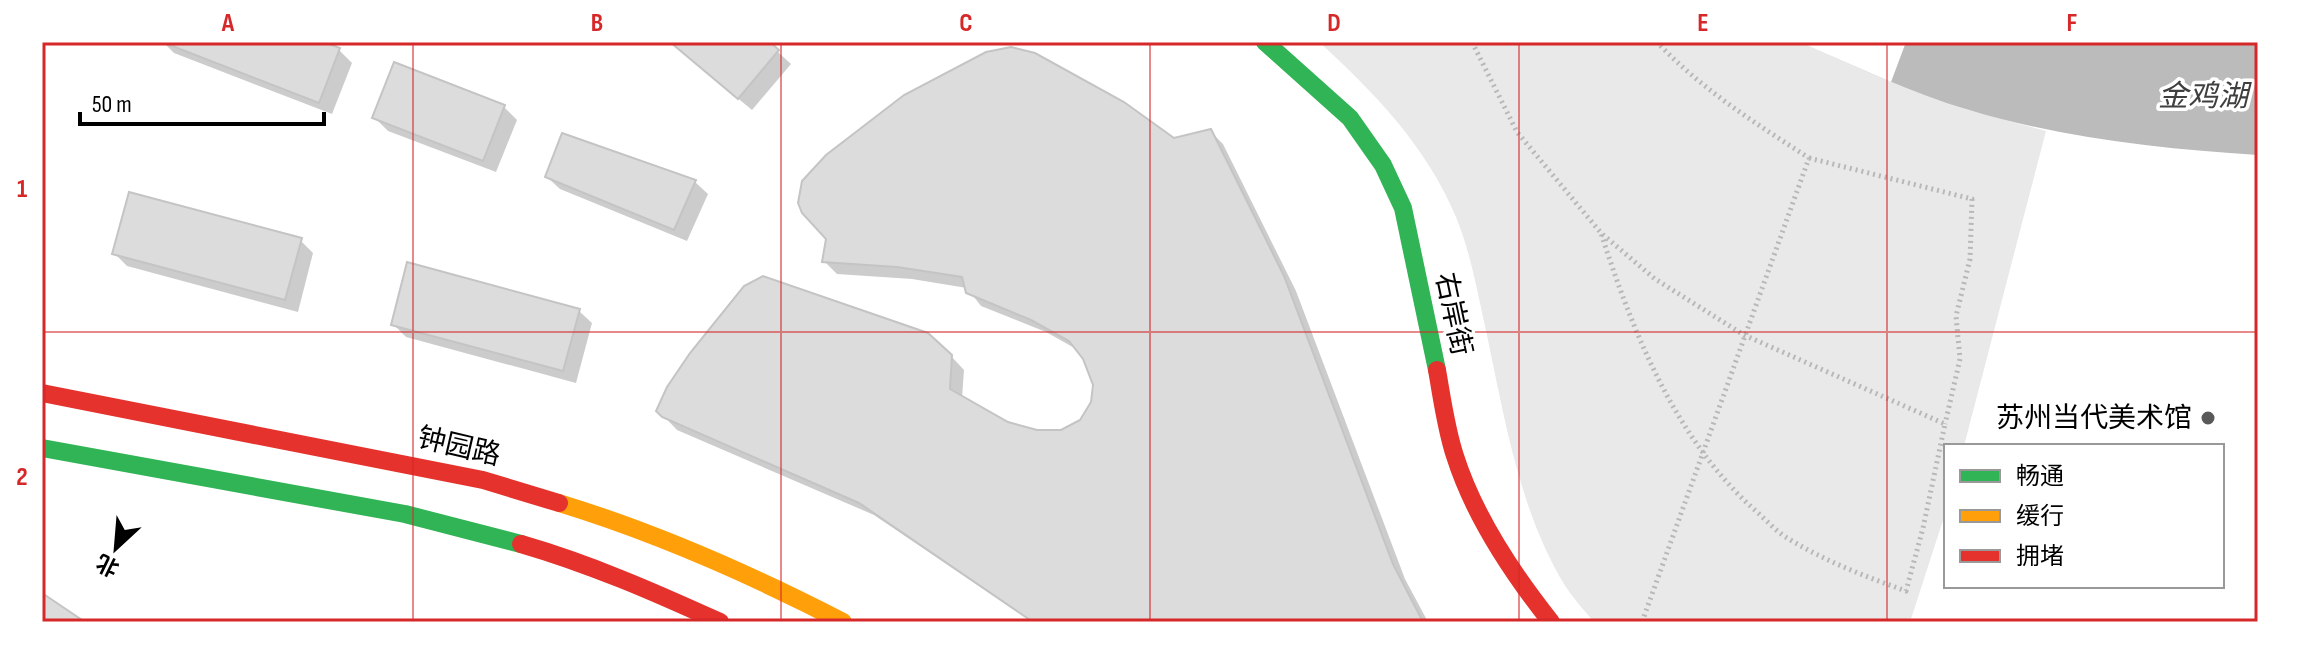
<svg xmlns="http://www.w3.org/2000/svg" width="2300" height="664" viewBox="0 0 2300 664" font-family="'Sofia Sans Condensed','Noto Sans SC',sans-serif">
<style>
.green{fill:#e9e9e9}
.water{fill:#bbb}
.pier{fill:#fff}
.shadow{fill:#0003}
.building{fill:#dcdcdc;stroke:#c4c4c4;stroke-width:2}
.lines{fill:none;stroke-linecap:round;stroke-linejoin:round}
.path{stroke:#b8b8b8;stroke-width:5;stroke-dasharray:2 4;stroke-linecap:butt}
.fast{stroke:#30b455;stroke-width:18}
.slow{stroke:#ff9f0a;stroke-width:18}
.jam{stroke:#e5322d;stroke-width:18}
.grid{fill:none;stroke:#d62828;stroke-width:2;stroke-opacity:0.55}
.poi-dot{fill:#595959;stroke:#fff;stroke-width:3}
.labels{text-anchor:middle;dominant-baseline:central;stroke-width:7;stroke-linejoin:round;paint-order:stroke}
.street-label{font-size:28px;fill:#000;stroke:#fff}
.poi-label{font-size:28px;fill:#000;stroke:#fff;text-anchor:end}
.water-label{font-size:30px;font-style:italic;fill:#3f3f3f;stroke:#fff}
.neatline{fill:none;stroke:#d62828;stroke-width:3}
.grid-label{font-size:26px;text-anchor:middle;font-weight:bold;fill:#d62828}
</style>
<rect width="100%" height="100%" fill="#fff"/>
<!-- green -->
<path class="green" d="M1319 42H1806L1891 82 1968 110 2046 131 1964 446H1946V511L1910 622H1594C1584 610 1572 597 1564 584 1516 504 1503 407 1483 317 1476 284 1469 249 1456 217 1426 146 1375 93 1319 42Z"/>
<!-- water -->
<path class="water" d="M1800 42H2258V155C2162 149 2062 138 1969 110 1911 93 1855 66 1800 42Z"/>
<!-- pier -->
<path class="pier" d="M1806 42H1906L1891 82 1804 44Z"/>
<!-- shadow -->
<g class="shadow">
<path d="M163 42H318L339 50 352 63 332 114 174 53Z"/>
<path d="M670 42H767L791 64 752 110Z"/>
<path d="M504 107 517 120 496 172 388 131 375 118Z"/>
<path d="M1210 131 1223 144 1296 291 1405 579 1428 622H1032L874 515 677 430 658 410 951 356 964 370 962 398 1007 423 1036 432H1062L1082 422 1093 403 1095 385 1085 358 1078 350 1046 332 981 306 967 288 912 279 837 274 824 261 1173 141Z"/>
<path d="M547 177 695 182 708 194 687 241 560 189Z"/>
<path d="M300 240 313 253 298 312 127 266 114 253Z"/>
<path d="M579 311 592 323 576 383 406 337 393 324Z"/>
</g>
<!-- building -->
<g class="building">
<path d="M162 42H324L340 48 319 103Z"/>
<path d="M670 42H770L779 50 738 99Z"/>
<path d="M1011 47 1035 53 1124 102 1174 138 1211 129 1284 276 1393 564 1423 622H1033L859 503 662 417 656 411 667 387 690 353 744 286 763 276 928 333 952 355 950 389 1008 422 1037 430H1061L1080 420 1091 402 1093 385 1083 359 1069 341 1031 320 966 293 962 277 897 267 822 262 826 239 802 213 798 203 802 181 826 155 904 95 986 52Z"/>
<path d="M394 62 505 105 483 161 372 118Z"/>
<path d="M562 133 696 180 674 230 545 177Z"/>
<path d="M129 192 302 238 285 300 112 254Z"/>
<path d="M407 262 580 309 563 371 391 325Z"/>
<path d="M42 593 85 622H42Z"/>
</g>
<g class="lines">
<!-- path -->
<g class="path">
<path d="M1472 42 1517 132 1601 233 1655 279 1744 335 1945 424 1923 528 1906 591C1864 576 1822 560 1784 536 1774 529 1766 520 1757 512 1676 441 1633 333 1601 233"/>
<path d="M1809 158 1972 199 1970 259 1956 316 1960 359 1945 424"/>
<path d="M1642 622 1809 158C1755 123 1701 89 1657 42"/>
</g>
<!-- fast -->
<g class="fast">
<path d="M1265 42 1350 118 1383 165 1403 208 1437 370"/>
<path d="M42 448 405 514 521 544"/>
</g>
<!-- slow -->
<path class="slow" d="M559 503C657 533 752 575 843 622"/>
<!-- jam -->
<g class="jam">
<path d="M1437 370C1442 398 1446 429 1455 456 1474 516 1512 573 1551 622"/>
<path d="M42 393 483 480 559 503"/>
<path d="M521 544C590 564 654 592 720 622"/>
</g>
</g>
<!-- grid -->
<path class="grid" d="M413 42V622M781 42V622M1150 42V622M1519 42V622M1887 42V622M42 332H2258"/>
<!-- markers -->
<circle class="poi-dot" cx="2208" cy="418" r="8"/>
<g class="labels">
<!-- street labels -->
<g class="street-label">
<text transform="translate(1453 314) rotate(78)">右岸街</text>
<text transform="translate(459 447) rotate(13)">钟园路</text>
</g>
<!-- poi labels -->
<g class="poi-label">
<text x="2192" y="418">苏州当代美术馆</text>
</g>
<!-- water labels -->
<g class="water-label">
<text x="2203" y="97">金鸡湖</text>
</g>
</g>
<!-- border -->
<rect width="2300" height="664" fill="none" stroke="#ffffff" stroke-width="88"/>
<!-- legend -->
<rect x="1944" y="444" width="280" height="144" fill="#ffffff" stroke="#999999" stroke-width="2"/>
<rect x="1960" y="470" width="40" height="12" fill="#30b455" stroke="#999999" stroke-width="2"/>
<text x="2016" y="484" font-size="24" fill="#000000">畅通</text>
<rect x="1960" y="510" width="40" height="12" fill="#ff9f0a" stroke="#999999" stroke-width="2"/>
<text x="2016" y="524" font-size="24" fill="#000000">缓行</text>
<rect x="1960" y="550" width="40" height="12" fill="#e5322d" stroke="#999999" stroke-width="2"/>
<text x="2016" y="564" font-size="24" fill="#000000">拥堵</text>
<!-- north arrow -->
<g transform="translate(116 548) rotate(206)" stroke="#ffffff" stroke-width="6" paint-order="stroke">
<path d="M0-6L14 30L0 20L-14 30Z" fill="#000000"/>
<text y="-12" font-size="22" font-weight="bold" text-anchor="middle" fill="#000000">北</text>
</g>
<!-- scale -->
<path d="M80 112v12h244v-12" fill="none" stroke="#000000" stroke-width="4"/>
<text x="92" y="112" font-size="24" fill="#000000" stroke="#ffffff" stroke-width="6" paint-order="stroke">50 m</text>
<rect x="44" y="44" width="2212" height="576" class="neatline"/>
<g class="grid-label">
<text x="228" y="31">A</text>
<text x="597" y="31">B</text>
<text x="966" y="31">C</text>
<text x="1334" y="31">D</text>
<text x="1703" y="31">E</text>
<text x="2072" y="31">F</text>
<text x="22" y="197">1</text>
<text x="22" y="485">2</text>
</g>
</svg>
